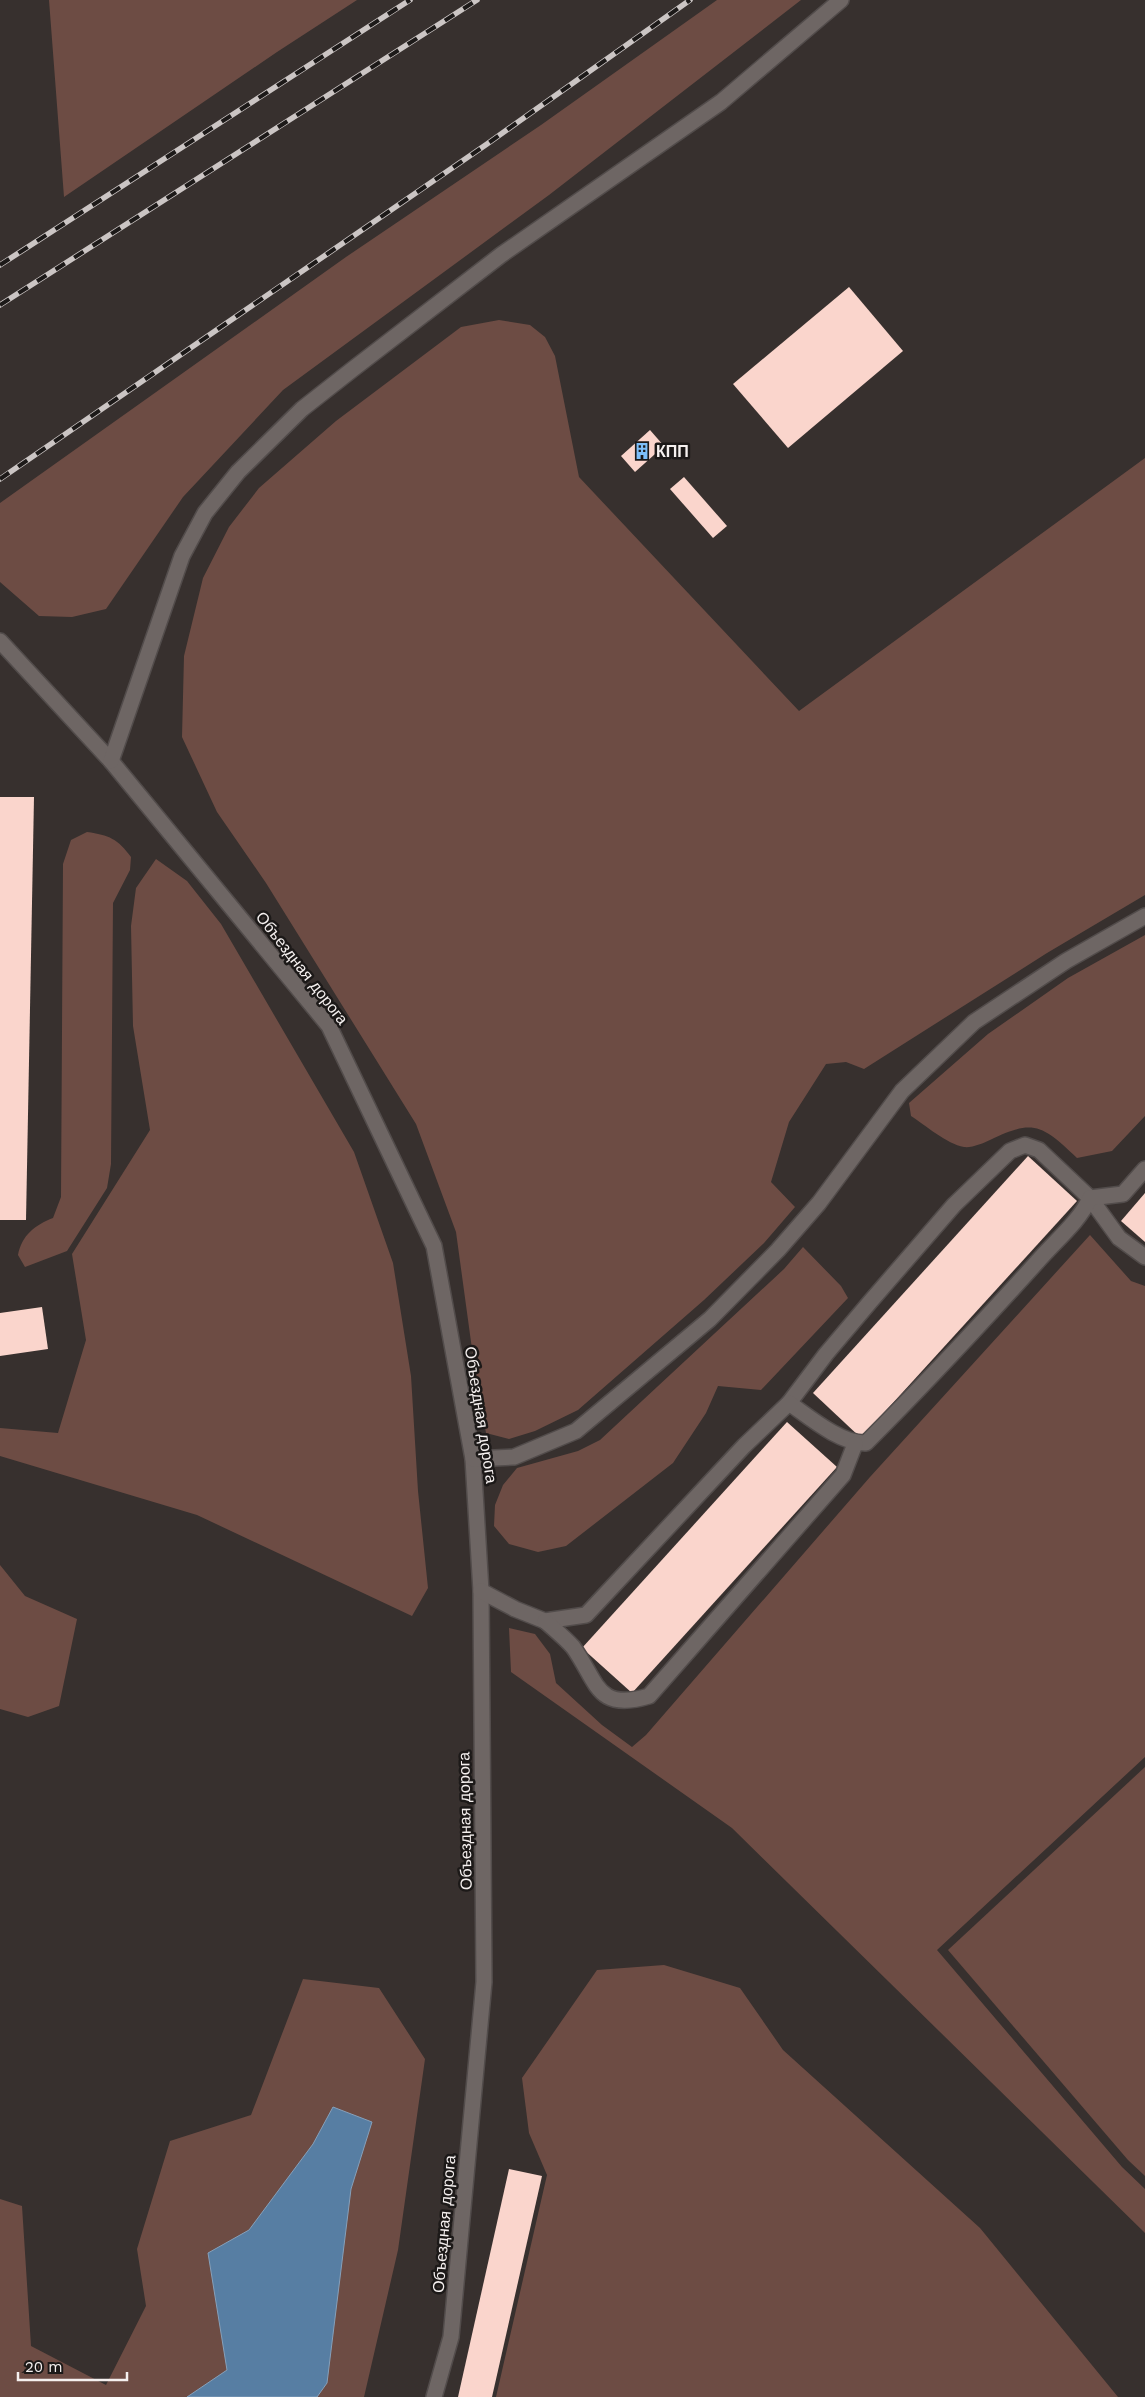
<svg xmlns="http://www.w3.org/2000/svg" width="1145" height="2397" viewBox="0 0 1145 2397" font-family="'Work Sans',sans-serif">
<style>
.green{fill:#6d4c44}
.water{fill:#577ea3;stroke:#86a0ba}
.building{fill:#fad5cc}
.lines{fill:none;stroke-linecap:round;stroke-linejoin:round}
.minor-casing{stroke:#524c4b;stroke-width:18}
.minor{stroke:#6e6664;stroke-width:15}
.rail-casing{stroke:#cbc5c4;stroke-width:5.5}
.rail{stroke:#1c1918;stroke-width:4;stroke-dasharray:11;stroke-linecap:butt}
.labels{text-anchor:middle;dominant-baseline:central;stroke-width:5;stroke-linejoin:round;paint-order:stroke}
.poi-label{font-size:16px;font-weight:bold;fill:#f5f0ef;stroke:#1c1918;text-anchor:start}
.street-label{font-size:16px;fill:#f5f0ef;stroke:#1c1918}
</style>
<rect width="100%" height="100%" fill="#37302e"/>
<!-- green -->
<g class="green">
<path d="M49 0H357L277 52 64 197Z"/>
<path d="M717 0H801L549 195 283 390 183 497 106 609 72 617 39 616 0 582V503L346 257 541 125Z"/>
<path d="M499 320 530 325 545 337 555 356 579 477 799 711 1145 458V895L1047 953 864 1069 846 1062 826 1064 789 1122 771 1182 795 1207 764 1243 704 1300 578 1410 535 1431 509 1439 486 1433 472 1349 456 1232 416 1124 266 883 217 812 182 737 184 656 203 578 229 527 259 488 336 421 461 327Z"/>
<path d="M87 832C109 835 118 839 131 857L130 870 113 903 111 1164 107 1188 67 1251 25 1267 18 1255C22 1235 35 1225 53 1218L61 1197 63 864 71 840Z"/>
<path d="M156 859 187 881 221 924 354 1152 393 1263 411 1376 418 1491 428 1588 412 1616 197 1515 0 1456V1428L58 1433 86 1340 72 1254 150 1130 133 1026 131 926 136 888Z"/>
<path d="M1145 935V1116L1112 1151 1077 1158C1043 1126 1034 1118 990 1140 984 1143 972 1148 964 1147 947 1144 925 1125 911 1116L909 1103 988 1034 1068 978Z"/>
<path d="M1090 1235 1131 1281 1145 1286V1757L937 1950 1122 2167 1145 2189V2233L732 1828 511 1672 509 1628 535 1634 550 1654 556 1683 602 1725 632 1747 646 1735 870 1477Z"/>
<path d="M803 1247 841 1286 848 1298 761 1390 718 1386 706 1413 673 1463 566 1546 538 1552 509 1544 494 1526 495 1505 503 1485 517 1468 578 1451 600 1440 784 1269Z"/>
<path d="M0 1565 25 1596 77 1619 59 1706 28 1717 0 1709Z"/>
<path d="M1145 1767V2176L1128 2160 948 1950Z"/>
<path d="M664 1965 740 1988 783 2050 980 2228 1118 2397H496L547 2175 529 2133 522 2078 597 1970Z"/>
<path d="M303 1979 379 1988 425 2059 398 2250 364 2397H0V2199L22 2206 31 2346 106 2385 146 2306 137 2249 170 2141 251 2115Z"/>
</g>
<!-- water -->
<path class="water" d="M333 2107 372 2122 351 2189 327 2383 317 2397H187L227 2370 208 2253 249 2230 313 2144Z"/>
<!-- building -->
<g class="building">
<path d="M849 287 903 351 788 448 733 384Z"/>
<path d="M650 430 664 446 635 472 621 456Z"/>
<path d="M684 477 727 526 713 538 670 489Z"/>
<path d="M0 797H34L26 1220H0Z"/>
<path d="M1028 1156 1077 1201 861 1438 813 1393Z"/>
<path d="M1145 1193V1242L1121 1221Z"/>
<path d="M42 1307 48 1349 0 1356V1313Z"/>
<path d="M787 1422 837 1467 632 1693 582 1648Z"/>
<path d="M509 2169 542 2176 492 2397H458Z"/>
</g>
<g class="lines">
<!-- minor casing -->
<g class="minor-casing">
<g id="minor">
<path d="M0 641 111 761 329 1026 434 1246 473 1459 481 1591 484 1982 451 2337 434 2397"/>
<path d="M111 761 182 556 205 513 238 472 302 409 353 369 501 255 721 102 841 0"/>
<path d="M789 1403 826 1354 870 1302 954 1205 1010 1151 1025 1145 1039 1150 1090 1198 1119 1238 1145 1257"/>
<path d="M473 1459 514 1457 576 1431 710 1319 778 1250 819 1203 902 1091 974 1022 1066 961 1145 916"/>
<path d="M481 1591 515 1609 545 1621 586 1615 744 1446 789 1403C809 1417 841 1444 866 1443 925 1384 981 1324 1037 1262 1055 1241 1079 1222 1090 1198L1123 1194 1145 1169"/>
<path d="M545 1621C554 1629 565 1638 573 1647 598 1682 596 1712 649 1696L843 1475 855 1444"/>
</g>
</g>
<!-- minor -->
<use href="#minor" class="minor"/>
<!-- rail casing -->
<g class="rail-casing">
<g id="rail">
<path d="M0 265 410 0"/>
<path d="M0 305 477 0"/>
<path d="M0 479 487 144 690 0"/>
</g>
</g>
<!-- rail -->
<use href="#rail" class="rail"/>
</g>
<!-- icons -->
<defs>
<g id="building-bare" transform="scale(1.35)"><path d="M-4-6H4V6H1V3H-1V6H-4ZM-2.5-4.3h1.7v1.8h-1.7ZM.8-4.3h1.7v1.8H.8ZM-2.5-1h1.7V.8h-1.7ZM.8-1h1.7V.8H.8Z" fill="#7dbef9" stroke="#1c1918" stroke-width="2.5" paint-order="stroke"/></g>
</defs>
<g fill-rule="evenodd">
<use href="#building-bare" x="642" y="451"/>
</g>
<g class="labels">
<!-- poi labels -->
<g class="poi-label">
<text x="656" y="451">КПП</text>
</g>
<!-- street labels -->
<g class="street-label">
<text transform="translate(302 968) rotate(52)">Объездная дорога</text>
<text transform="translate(481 1415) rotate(81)">Объездная дорога</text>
<text transform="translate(465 1821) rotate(-91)">Объездная дорога</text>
<text transform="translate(444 2224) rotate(-85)">Объездная дорога</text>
</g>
</g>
<!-- scale -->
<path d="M18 2372v8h109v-8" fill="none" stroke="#f5f0ef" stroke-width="2.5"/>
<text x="25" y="2372" font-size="15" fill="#f5f0ef" stroke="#1c1918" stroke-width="4" paint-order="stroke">20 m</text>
</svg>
